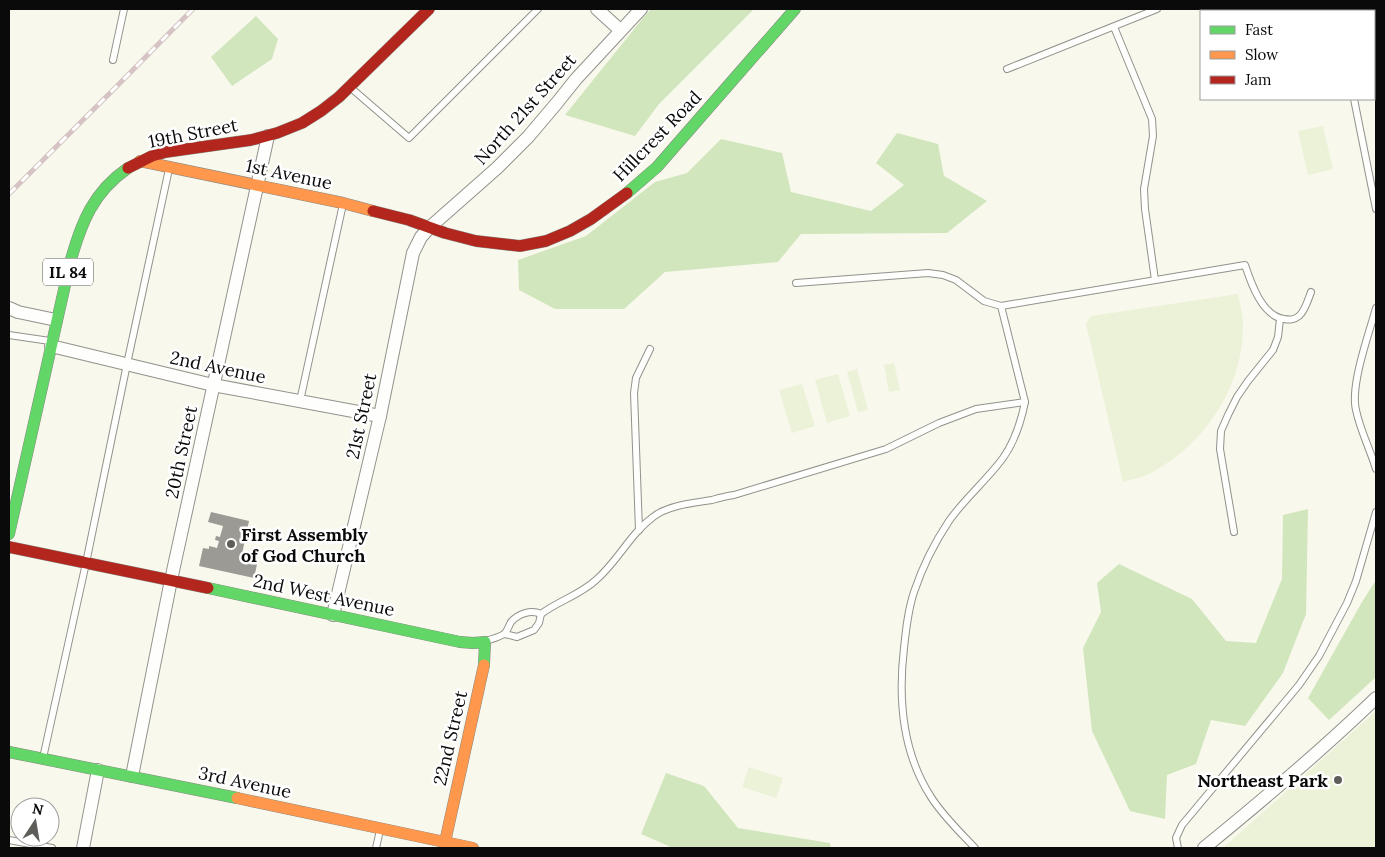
<svg xmlns="http://www.w3.org/2000/svg" width="1385" height="857" viewBox="0 0 1385 857" font-family="Lora,serif">
<style>
.forest{fill:#d1e6bc}
.pitch{fill:#ebf2d8}
.building{fill:#9c9a94}
.lines{fill:none;stroke-linecap:round;stroke-linejoin:round}
.lane-casing{stroke:#92918c;stroke-width:8}
.street-casing{stroke:#92918c;stroke-width:14}
.fast-casing{stroke:#888883;stroke-width:12}
.slow-casing{stroke:#888883;stroke-width:12}
.jam-casing{stroke:#888883;stroke-width:12}
.lane{stroke:#fefefc;stroke-width:6}
.street{stroke:#fefefc;stroke-width:12}
.fast{stroke:#63d668;stroke-width:11}
.slow{stroke:#ff974d;stroke-width:11}
.jam{stroke:#b3261e;stroke-width:11}
.rail-casing{stroke:#d5c4c3;stroke-width:5}
.rail{stroke:#fff;stroke-width:3;stroke-dasharray:9;stroke-linecap:butt}
.poi-dot{fill:#5e5d59;stroke:#fff;stroke-width:2}
.labels{text-anchor:middle;dominant-baseline:central;stroke-width:5;stroke-linejoin:round;paint-order:stroke}
.shield{fill:#fff;stroke:#545454;stroke-width:1}
.shield-label{font-size:16px;font-weight:bold;fill:#0a0a0a}
.street-label{font-size:18px;fill:#0a0a0a;stroke:#fff}
.poi-label{font-size:18px;font-weight:bold;fill:#0a0a0a;stroke:#fff;text-anchor:start}
</style>
<rect width="100%" height="100%" fill="#f9f8ed"/>
<!-- forest -->
<g class="forest">
<path d="M651 9H754L659 104 635 136 565 115 643 18Z"/>
<path d="M1346 9H1376V101L1374 88V11H1348Z"/>
<path d="M256 16 278 39 272 59 232 86 211 57Z"/>
<path d="M897 133 938 144 944 176 987 201 947 233 801 234 778 262 665 272 624 309H555L519 290 518 260 586 236 655 182 687 173 721 139 782 153 791 192 871 211 904 185 876 163Z"/>
<path d="M1308 509 1306 614 1283 673 1245 726 1211 720 1196 764 1167 775 1165 819 1130 811 1092 731 1083 648 1101 612 1097 583 1119 564 1192 599 1226 641 1256 643 1282 579 1283 515Z"/>
<path d="M1376 580V677L1329 720 1308 698 1362 602Z"/>
<path d="M666 773 704 786 738 828 830 843 831 848H673L641 834Z"/>
</g>
<!-- pitch -->
<g class="pitch">
<path d="M1323 126 1333 169 1308 175 1298 131Z"/>
<path d="M1238 294C1240 303 1242 312 1243 321 1245 385 1205 445 1149 474 1141 478 1131 479 1123 482L1086 324 1091 316Z"/>
<path d="M894 363 900 390 889 392 884 365Z"/>
<path d="M857 369 868 410 858 412 847 372Z"/>
<path d="M838 374 850 416 827 423 815 380Z"/>
<path d="M802 384 815 426 792 433 779 390Z"/>
<path d="M1376 711V848H1223Z"/>
<path d="M749 767 783 778 776 798 742 787Z"/>
</g>
<!-- building -->
<path class="building" d="M211 512 249 521 242 554 253 556 252 559 258 560 254 578 199 566 203 548 209 549V546L217 548 219 541 215 540 216 536 220 537 223 526 208 522Z"/>
<g class="lines">
<!-- lane casing -->
<g class="lane-casing">
<g id="lane">
<path d="M1318 9 1319 11"/>
<path d="M1333 9 1334 11"/>
<path d="M1114 27 1152 119 1153 136 1144 189 1145 209 1155 280"/>
<path d="M113 60 124 9"/>
<path d="M1007 69 1157 9"/>
<path d="M351 88 409 138 538 9"/>
<path d="M1354 99 1376 209"/>
<path d="M796 283 928 273 943 275 956 280 984 301 1001 306"/>
<path d="M1376 308C1369 334 1350 385 1356 410 1360 430 1370 449 1376 469"/>
<path d="M9 335 50 341"/>
<path d="M300 401 343 204"/>
<path d="M639 530 634 393 636 378 650 349"/>
<path d="M1234 532 1220 449 1221 431 1228 415 1237 397 1248 381 1273 350 1278 337 1280 319"/>
<path d="M541 614C558 601 580 595 596 580 618 561 630 534 653 517 668 505 694 503 712 500 719 498 727 496 734 495L886 449 939 423 976 409 1025 402"/>
<path d="M486 641C491 639 501 637 505 633 508 630 509 625 511 622 518 614 531 609 541 614L539 623 534 630 517 637 505 634"/>
<path d="M43 758 86 563 127 364 169 169"/>
<path d="M9 840 52 848"/>
<path d="M376 848 380 830"/>
<path d="M975 848C960 832 943 816 931 797 902 752 898 699 904 648 906 629 908 610 914 592 922 568 935 542 949 521 965 498 987 480 1003 458 1015 441 1021 422 1025 402L1001 306 1245 265C1251 283 1262 316 1284 319 1290 320 1294 320 1299 316 1305 311 1308 300 1311 292"/>
<path d="M1178 848 1176 838 1182 825 1299 685 1319 656 1347 603 1356 581 1376 512"/>
</g>
</g>
<!-- street casing -->
<g class="street-casing">
<g id="street">
<path d="M597 9 620 30"/>
<path d="M9 308 18 312 56 320"/>
<path d="M51 346 213 385 380 416"/>
<path d="M333 615 380 416 413 253 421 237 429 228 497 168 528 137 556 104 576 79 641 9"/>
<path d="M132 776 171 580 268 136"/>
<path d="M83 848 98 770"/>
<path d="M1204 848C1263 800 1321 751 1376 698"/>
</g>
</g>
<!-- fast casing -->
<g class="fast-casing">
<g id="fast">
<path d="M627 193 657 167 795 9"/>
<path d="M9 534 70 263C81 223 93 192 128 168"/>
<path d="M208 588 460 642 473 643 485 642 484 665"/>
<path d="M9 752 237 798"/>
</g>
</g>
<!-- slow casing -->
<g class="slow-casing">
<g id="slow">
<path d="M140 161 343 203 373 211"/>
<path d="M237 798 473 848"/>
<path d="M445 842 484 665"/>
</g>
</g>
<!-- jam casing -->
<g class="jam-casing">
<g id="jam">
<path d="M128 168 152 156 166 152 251 140 277 133 302 123 321 111 339 97 429 9"/>
<path d="M373 211 409 220 445 233 476 241 520 246 546 241 570 231 591 219 627 193"/>
<path d="M9 547 208 588"/>
</g>
</g>
<!-- lane -->
<use href="#lane" class="lane"/>
<!-- street -->
<use href="#street" class="street"/>
<!-- fast -->
<use href="#fast" class="fast"/>
<!-- slow -->
<use href="#slow" class="slow"/>
<!-- jam -->
<use href="#jam" class="jam"/>
<!-- rail casing -->
<g class="rail-casing">
<path id="rail" d="M9 194 118 85 193 9"/>
</g>
<!-- rail -->
<use href="#rail" class="rail"/>
</g>
<!-- markers -->
<g class="poi-dot">
<circle cx="231" cy="544" r="5"/>
<circle cx="1338" cy="780" r="5"/>
</g>
<g class="labels">
<!-- shield labels -->
<rect class="shield" x="43" y="258.5" width="50" height="27" rx="4"/>
<g class="shield-label">
<text x="68" y="272">IL 84</text>
</g>
<!-- street labels -->
<g class="street-label">
<text transform="translate(525 109) rotate(-48)">North 21st Street</text>
<text transform="translate(193 133) rotate(-11)">19th Street</text>
<text transform="translate(657 136) rotate(-46)">Hillcrest Road</text>
<text transform="translate(289 174) rotate(12)">1st Avenue</text>
<text transform="translate(218 367) rotate(12)">2nd Avenue</text>
<text transform="translate(361 416) rotate(-78)">21st Street</text>
<text transform="translate(181 452) rotate(-78)">20th Street</text>
<text transform="translate(324 595) rotate(12)">2nd West Avenue</text>
<text transform="translate(450 738) rotate(-77)">22nd Street</text>
<text transform="translate(245 782) rotate(12)">3rd Avenue</text>
</g>
<!-- poi labels -->
<g class="poi-label">
<text x="241" y="534">First Assembly<tspan x="241" dy="21">of God Church</tspan></text>
<text x="1328" y="780" text-anchor="end">Northeast Park</text>
</g>
</g>
<!-- border -->
<rect width="1385" height="857" fill="none" stroke="#0a0a0a" stroke-width="20"/>
<!-- legend -->
<rect x="1200" y="10" width="175" height="90" fill="#ffffff" stroke="#9d9d9d"/>
<rect x="1210" y="26" width="25" height="8" fill="#63d668" stroke="#9d9d9d"/>
<text x="1245" y="35" font-size="15" fill="#0a0a0a">Fast</text>
<rect x="1210" y="51" width="25" height="8" fill="#ff974d" stroke="#9d9d9d"/>
<text x="1245" y="60" font-size="15" fill="#0a0a0a">Slow</text>
<rect x="1210" y="76" width="25" height="8" fill="#b3261e" stroke="#9d9d9d"/>
<text x="1245" y="85" font-size="15" fill="#0a0a0a">Jam</text>
<!-- north arrow -->
<g transform="translate(35 822) rotate(12)"><circle r="24" fill="#ffffff" stroke="#9d9d9d"/>
<path d="M0-4L9 19L0 12L-9 19Z" fill="#5e5d59"/>
<text y="-8" font-size="14" font-weight="bold" text-anchor="middle" fill="#0a0a0a">N</text>
</g>
</svg>
